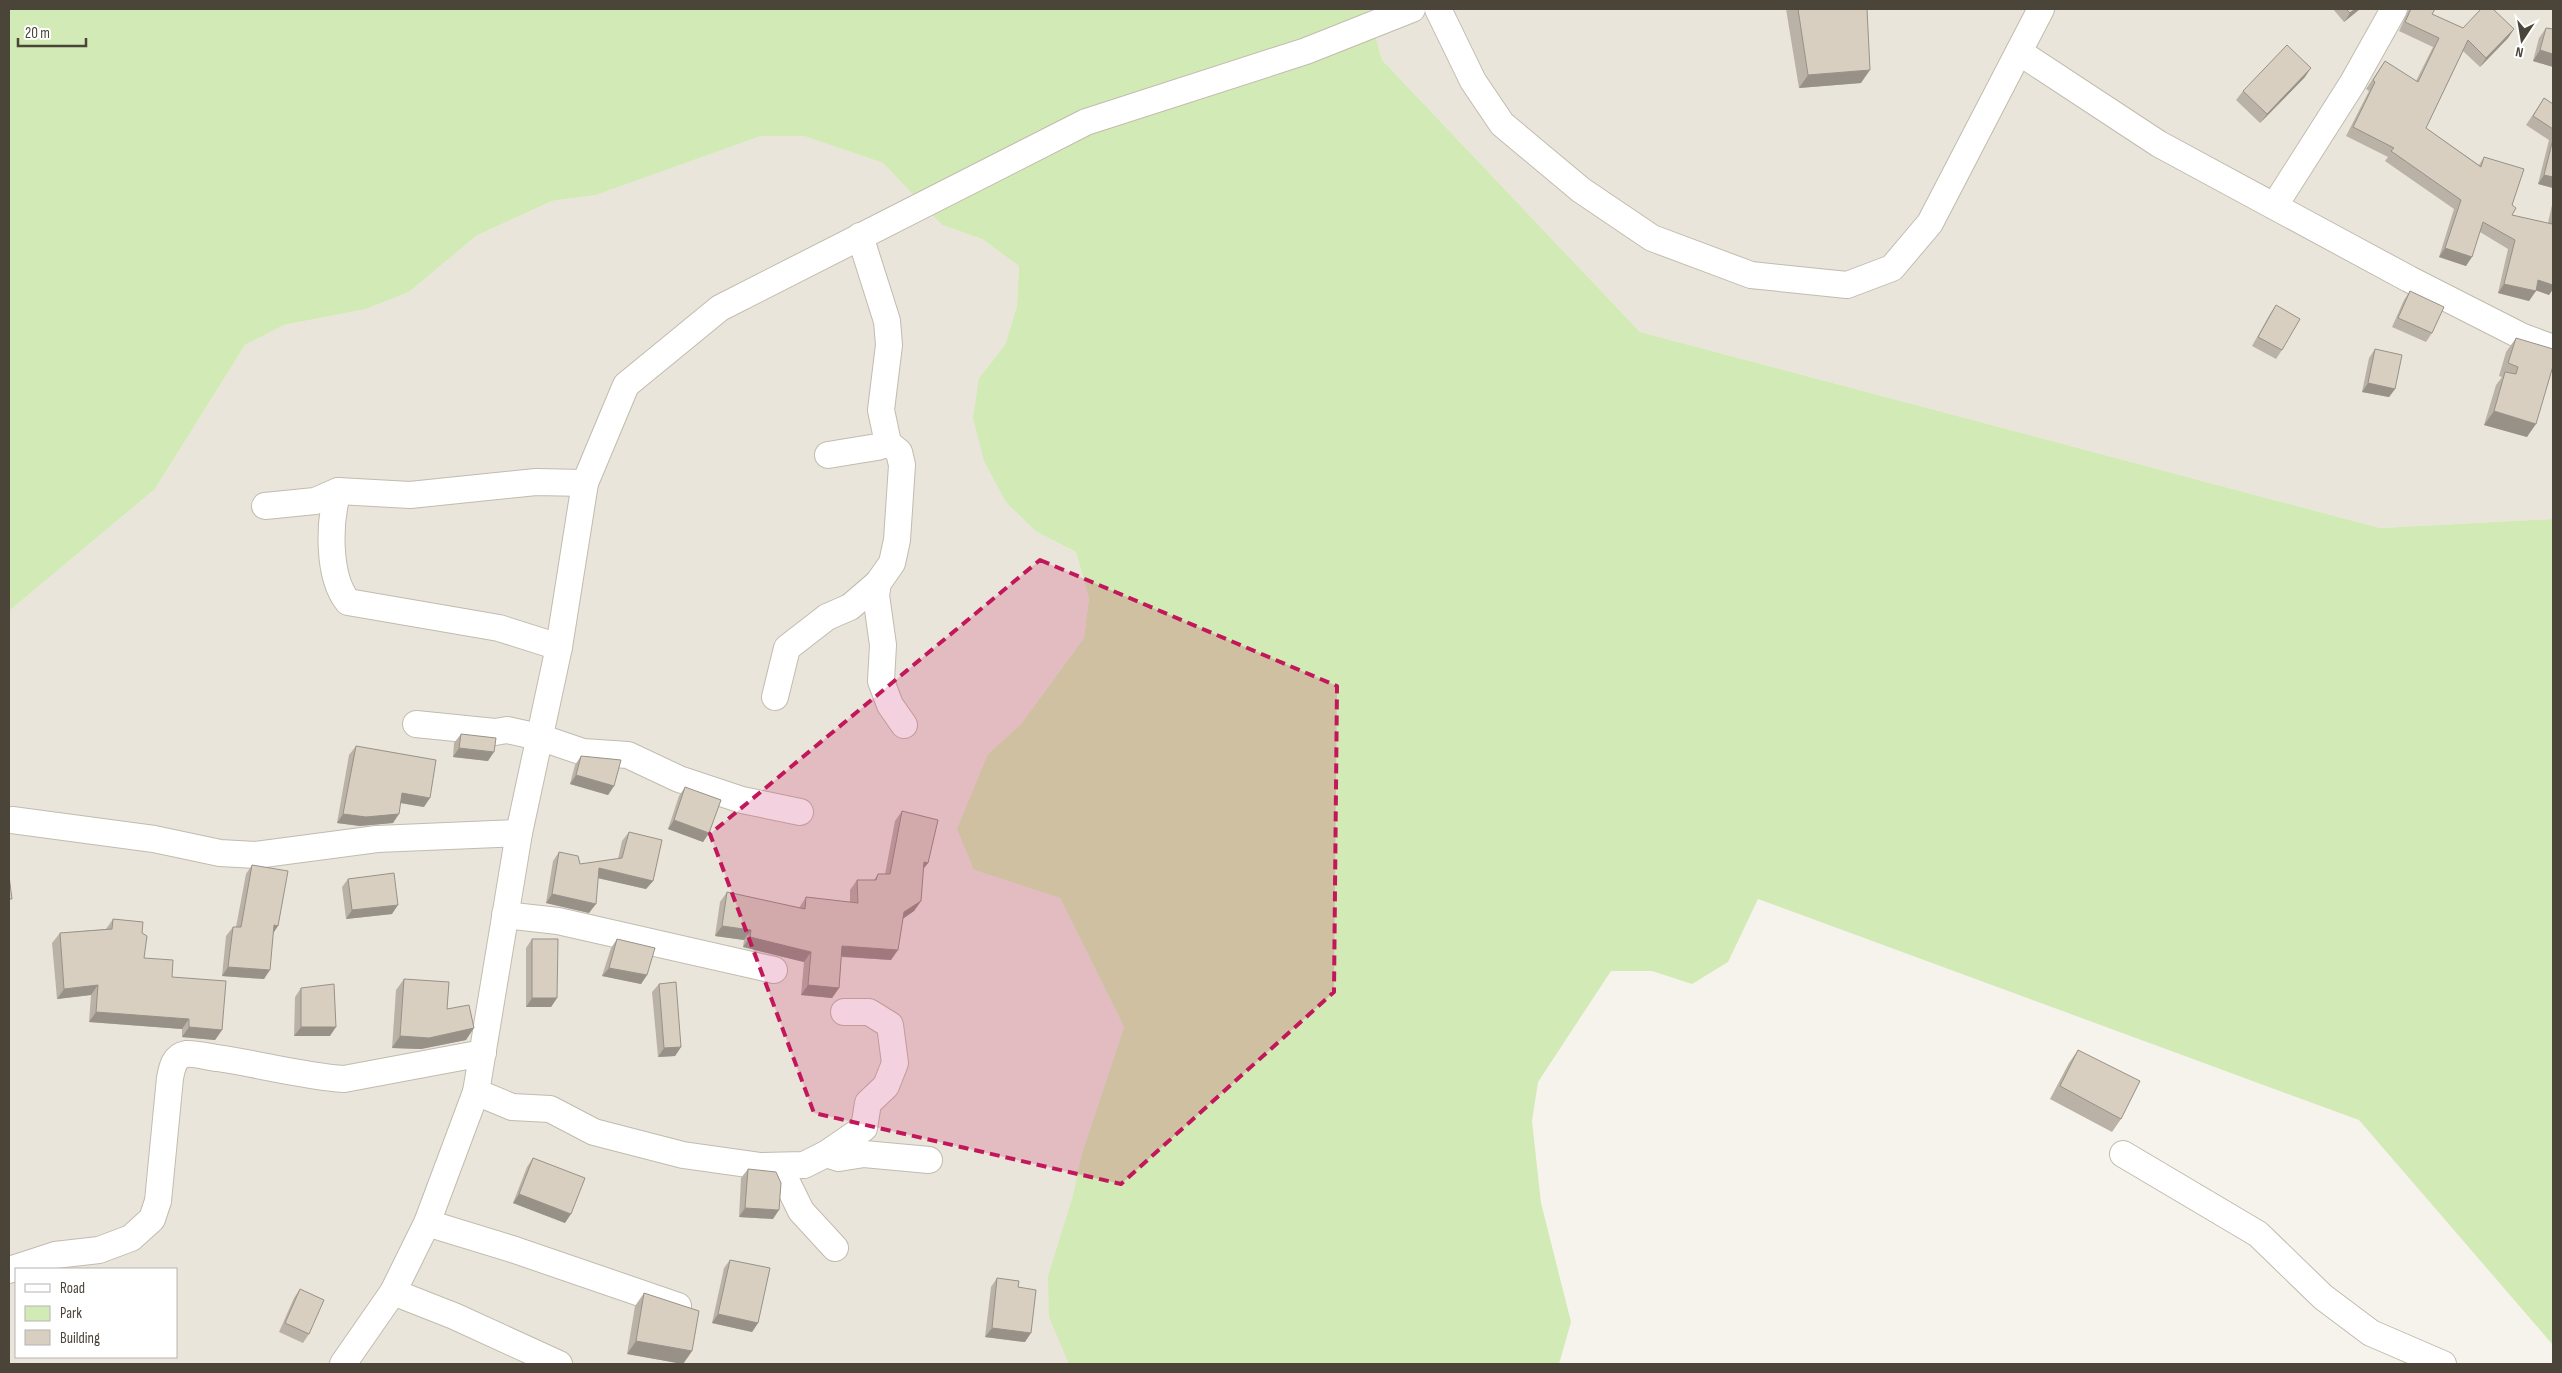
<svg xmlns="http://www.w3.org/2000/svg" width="2562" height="1373" viewBox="0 0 2562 1373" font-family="'Sofia Sans Condensed',sans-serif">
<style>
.residential{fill:#eae5da;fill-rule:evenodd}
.green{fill:#d2eab5}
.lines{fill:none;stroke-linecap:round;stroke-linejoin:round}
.minor-casing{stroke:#c2bbae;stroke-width:28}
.minor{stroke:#fff;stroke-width:26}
.wall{fill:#bab2a6}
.shaded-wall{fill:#979187}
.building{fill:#d8cfc1;stroke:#979187}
.marked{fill:#c2185b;fill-opacity:0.2;stroke:#c2185b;stroke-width:4;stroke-dasharray:10 6;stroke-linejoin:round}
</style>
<rect width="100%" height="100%" fill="#f6f3ec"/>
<!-- residential -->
<g class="residential">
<path d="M1368 9H2553V519L2380 528 1640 332 1382 60Z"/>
<path d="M761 136H804L883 163 942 225 982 239 1019 266 1017 306 1005 345 979 378 1037 532 1076 552 1089 598 1084 638 1021 724 988 754 974 870 1060 898 1124 1027 1082 1153 1072 1199 1069 1364H9V611L155 489 245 345 284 325 366 309 409 292 476 236 552 201 596 195ZM16 1269H176V1357H16Z"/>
</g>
<!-- green -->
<path class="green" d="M9 9H1368L1382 60 1640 332 2380 528 2553 519V1345L2359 1120 1758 899 1728 962 1692 984 1652 971H1611L1538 1082 1532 1121 1541 1203 1571 1322 1559 1364H1069L1049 1317 1048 1276 1072 1199 1082 1153 1124 1027 1060 898 974 870 957 829 988 754 1021 724 1084 638 1089 598 1076 552 1037 532 1006 502 984 461 973 418 979 378 1005 345 1017 306 1019 266 982 239 942 225 883 163 804 136H761L596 195 552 201 476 236 409 292 366 309 284 325 245 345 155 489 9 611Z"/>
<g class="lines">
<!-- minor casing -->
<g class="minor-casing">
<g id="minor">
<path d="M1438 9 1473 81 1502 124 1581 190 1652 238 1751 275 1847 285 1892 268 1930 223 2041 9"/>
<path d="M2019 52 2159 144 2409 279 2523 337 2553 348"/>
<path d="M2275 205 2352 84 2394 9"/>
<path d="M860 236 887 321 889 345 881 410 888 443 899 452 902 465 897 540 892 563 878 583 876 595 883 645 881 681 890 705 904 725"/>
<path d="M828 455 877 447 888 443"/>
<path d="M338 491C329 521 327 576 348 602L499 628 559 647"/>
<path d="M265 506 315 501 338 491 410 495 536 482 585 483"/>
<path d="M775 697 787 648 827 617 850 607 878 583"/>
<path d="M416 724 495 732 507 730 539 737 583 752 628 755 679 779 742 800 800 812"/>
<path d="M12 820 154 839 220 853 256 855 377 839 519 833"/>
<path d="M505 915 558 921 774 970"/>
<path d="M476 1092 512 1107 550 1109 594 1132 683 1155 761 1166 804 1165 826 1154 864 1128 868 1103 886 1086 895 1063 890 1025 869 1012H844"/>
<path d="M826 1154 839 1158 864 1154 929 1160"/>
<path d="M2123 1154 2258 1234 2323 1297 2371 1333 2443 1364"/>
<path d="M779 1166 801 1211 835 1248"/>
<path d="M427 1223 515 1250 678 1306"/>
<path d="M9 1270 55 1255 99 1250 131 1238 152 1219 158 1201 170 1078C172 1068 174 1056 186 1054 195 1053 208 1057 217 1058 259 1064 301 1076 344 1079L483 1053"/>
<path d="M393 1292 454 1316 559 1364"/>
<path d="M343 1364 393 1292 427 1223 476 1092 519 833 559 647 585 483 626 385 720 308 1086 122 1306 51 1412 9"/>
</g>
</g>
<!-- minor -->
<use href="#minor" class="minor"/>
</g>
<!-- wall -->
<g class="wall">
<path d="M1786 9H1867L1861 83 1799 88Z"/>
<path d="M2333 9H2360L2344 22Z"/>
<path d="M2409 9H2435L2432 14 2463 28 2514 29 2508 38 2480 67 2463 51 2426 128 2479 165 2484 157 2512 205V215L2548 223 2553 200V289L2549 295 2536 290 2529 301 2498 293 2508 249 2480 232 2466 266 2439 257 2454 209 2385 161 2388 157 2346 136 2369 91 2366 89 2385 61 2416 81 2433 47 2399 31Z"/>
<path d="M2546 28 2553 67 2533 61 2539 38Z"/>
<path d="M2305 77 2260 123 2236 100 2243 91Z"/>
<path d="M2544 98 2553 104V188L2538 184 2549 140 2526 125Z"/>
<path d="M2410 291 2432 333 2426 342 2392 327 2404 300Z"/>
<path d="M2276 305 2282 350 2276 359 2252 346 2270 314Z"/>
<path d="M2516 338 2527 437 2484 425 2496 385 2502 377 2499 376 2506 352Z"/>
<path d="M2375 349 2395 389 2389 397 2362 392 2369 358Z"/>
<path d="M461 734 488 761 453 757 454 743Z"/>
<path d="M356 746 424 807 400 803 393 823 360 826 337 823 349 755Z"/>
<path d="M581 756 614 786 608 795 570 784 575 765Z"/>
<path d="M685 787 709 833 703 842 668 829 679 796Z"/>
<path d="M902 811 928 863 923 869 921 901 914 911 903 918 891 960 841 957 839 988 832 998 801 995 804 962 743 947 744 940 715 936 720 902 727 892 799 908 806 897 850 902V890L857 880H874L878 874H885L895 821Z"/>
<path d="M629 832 653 881 646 889 598 878 589 913 546 903 553 861 559 852 580 864 618 859 622 841Z"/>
<path d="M252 865 273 933 264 979 222 976 226 936 233 927H236L246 874Z"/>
<path d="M348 879 392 914 346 919 342 887Z"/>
<path d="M113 919 142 933 144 958 172 977 222 1030 215 1040 182 1037V1029L89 1022 91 995 57 999 52 943 60 933 106 929Z"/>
<path d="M532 939 557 998 551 1007H526V948Z"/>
<path d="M617 939 647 975 641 984 602 976 611 948Z"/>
<path d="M404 979 447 1009 466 1040 421 1049 392 1048 396 990Z"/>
<path d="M659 984 681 1047 675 1056 658 1057 652 992Z"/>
<path d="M301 988 330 1036H294L295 997Z"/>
<path d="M2078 1050 2121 1119 2112 1132 2050 1099 2069 1063Z"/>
<path d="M533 1158 565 1223 513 1203 527 1167Z"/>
<path d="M748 1169 773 1219 739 1217 741 1178Z"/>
<path d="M730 1260 758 1323 752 1332 712 1323 724 1268Z"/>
<path d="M997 1278 1018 1287 1025 1342 985 1337 991 1287Z"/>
<path d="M300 1289 309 1334 303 1343 279 1332 294 1298Z"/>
<path d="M644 1293 692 1351 683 1364 627 1354 635 1306Z"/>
</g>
<!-- shaded-wall -->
<g class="shaded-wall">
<path d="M2355 9H2360L2344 22 2350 13Z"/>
<path d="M2514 29 2508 38 2480 67 2486 58Z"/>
<path d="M2540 50 2553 54V67L2533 61Z"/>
<path d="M2311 68 2305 77 2260 123 2267 114Z"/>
<path d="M1870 70 1861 83 1799 88 1808 75Z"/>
<path d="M2544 175 2553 177V188L2538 184Z"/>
<path d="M2445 248 2472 257 2466 266 2439 257Z"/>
<path d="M2538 280 2553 285V289L2549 295 2532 289Z"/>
<path d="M2504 284 2536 291 2529 301 2498 293Z"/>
<path d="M2368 383 2395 389 2389 397 2362 392Z"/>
<path d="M2494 411 2536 424 2527 437 2484 425Z"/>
<path d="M459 748 494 752 488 761 453 757Z"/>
<path d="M576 775 614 786 608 795 570 784Z"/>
<path d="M402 793 430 798 424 807 395 802Z"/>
<path d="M343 814H399L393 823 360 826 337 823Z"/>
<path d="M674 820 709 833 703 842 668 829Z"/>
<path d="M924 862 928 863 920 873Z"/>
<path d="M599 868 653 881 646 889 593 877Z"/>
<path d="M552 894 596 904 589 913 546 903Z"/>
<path d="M921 901 914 911 897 923 904 912Z"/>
<path d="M398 905 392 914 346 919 352 910Z"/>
<path d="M274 925 278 926 272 935Z"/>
<path d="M722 926 751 930 744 940 715 936Z"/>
<path d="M750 937 811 952 804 962 743 947Z"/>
<path d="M842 946 898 950 891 960 835 956Z"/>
<path d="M228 967 270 970 264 979 222 976Z"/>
<path d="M609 968 647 975 641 984 602 976Z"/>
<path d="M98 985 91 995 57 999 64 989Z"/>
<path d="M808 985 839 988 832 998 801 995Z"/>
<path d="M532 998H557L551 1007H526Z"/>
<path d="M96 1012 189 1019 182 1029 89 1022Z"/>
<path d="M189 1027 222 1030 215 1040 182 1037Z"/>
<path d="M301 1027H336L330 1036H294Z"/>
<path d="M474 1028 466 1040 421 1049 392 1048 400 1036Z"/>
<path d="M681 1047 675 1056 658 1057 664 1048Z"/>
<path d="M519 1194 571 1214 565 1223 513 1203Z"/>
<path d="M745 1208 779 1210 773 1219 739 1217Z"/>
<path d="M718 1314 758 1323 752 1332 712 1323Z"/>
<path d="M992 1328 1031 1333 1025 1342 985 1337Z"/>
<path d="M636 1341 692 1351 683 1364 627 1354Z"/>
</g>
<!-- building -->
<g class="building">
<path d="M1798 9H1867L1870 70 1808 75Z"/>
<path d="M2346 9H2355L2350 13Z"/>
<path d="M2411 9H2435L2432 14 2463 28 2481 9H2493L2514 29 2486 58 2468 40 2426 128 2481 167 2484 157 2524 169 2512 205 2516 208 2512 215 2552 224 2553 219V285L2538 280 2536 291 2504 284 2515 240 2483 222 2472 257 2445 248 2461 200 2391 151 2394 148 2353 127 2375 82 2373 80 2385 61 2418 82 2439 38 2405 22Z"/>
<path d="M2546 28 2553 29V54L2540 50Z"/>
<path d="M2287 45 2311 68 2267 114 2243 91Z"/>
<path d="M2544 98 2553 104V129L2533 116Z"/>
<path d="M2553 139V177L2544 175Z"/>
<path d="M2410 291 2444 307 2432 333 2398 318Z"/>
<path d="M2276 305 2300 319 2282 350 2258 337Z"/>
<path d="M2516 338 2553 349V366L2536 424 2494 411 2505 372 2516 374 2518 367 2508 363Z"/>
<path d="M2375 349 2402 355 2395 389 2368 383Z"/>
<path d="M461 734 496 738 494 752 459 748Z"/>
<path d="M356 746 436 760 430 798 402 793 399 814 366 817 343 814Z"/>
<path d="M581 756 621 760 614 786 576 775Z"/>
<path d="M685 787 721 800 709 833 674 820Z"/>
<path d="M902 811 938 820 928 863 924 862 921 901 904 912 898 950 842 946 839 988 808 985 811 952 750 937 751 930 722 926 727 892 805 909 806 897 858 903 857 880H876L878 874H890Z"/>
<path d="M629 832 662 840 653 881 599 868 596 904 552 894 559 852 578 856 580 864 622 858Z"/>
<path d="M252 865 288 871 278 926 274 925 270 970 228 967 233 927H241Z"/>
<path d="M394 873 398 905 352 910 348 879Z"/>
<path d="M9 876 12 899H9Z"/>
<path d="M113 919 143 922 142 933 147 936 144 958 173 960 172 977 226 981 222 1030 189 1027V1019L96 1012 98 985 64 989 60 933 112 929Z"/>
<path d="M532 939H558L557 998H532Z"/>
<path d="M617 939 655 948 647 975 609 968Z"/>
<path d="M404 979 449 982 447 1009 469 1005 474 1028 429 1038 400 1036Z"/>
<path d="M676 982 681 1047 664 1048 659 984Z"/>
<path d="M334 984 336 1027H301V988Z"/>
<path d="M2078 1050 2140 1081 2121 1119 2060 1086Z"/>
<path d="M533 1158 585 1178 571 1214 519 1194Z"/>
<path d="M748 1169 776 1172 781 1183 779 1210 745 1208Z"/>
<path d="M730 1260 770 1268 758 1323 718 1314Z"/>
<path d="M997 1278 1019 1281 1018 1287 1036 1290 1031 1333 992 1328Z"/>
<path d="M300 1289 324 1300 309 1334 285 1323Z"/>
<path d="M644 1293 699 1311 692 1351 636 1341Z"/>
</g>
<!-- marked area -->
<path class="marked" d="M1040 560 1337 686 1334 992 1121 1184 814 1113 710 834Z"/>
<!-- border -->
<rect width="2562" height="1373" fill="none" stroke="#4b4439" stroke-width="20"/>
<!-- legend -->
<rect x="15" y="1268" width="162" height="90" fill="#ffffff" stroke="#b7b4b0"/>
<rect x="25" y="1284" width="25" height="8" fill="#ffffff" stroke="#b7b4b0"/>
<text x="60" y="1293" font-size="15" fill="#4b4439">Road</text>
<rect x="25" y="1306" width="25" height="15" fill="#d2eab5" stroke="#b7b4b0"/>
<text x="60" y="1318" font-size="15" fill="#4b4439">Park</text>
<rect x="25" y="1330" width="25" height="15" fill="#d8cfc1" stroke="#b7b4b0"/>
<text x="60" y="1343" font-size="15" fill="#4b4439">Building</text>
<!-- north arrow -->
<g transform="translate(2522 40) rotate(192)" stroke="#ffffff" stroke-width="4" paint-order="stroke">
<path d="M0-4L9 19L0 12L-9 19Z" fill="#4b4439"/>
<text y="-8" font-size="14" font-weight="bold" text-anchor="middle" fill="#4b4439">N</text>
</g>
<!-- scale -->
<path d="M18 38v8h68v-8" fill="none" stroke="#4b4439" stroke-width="2.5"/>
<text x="25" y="38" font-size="15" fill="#4b4439" stroke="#ffffff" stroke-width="4" paint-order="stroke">20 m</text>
</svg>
